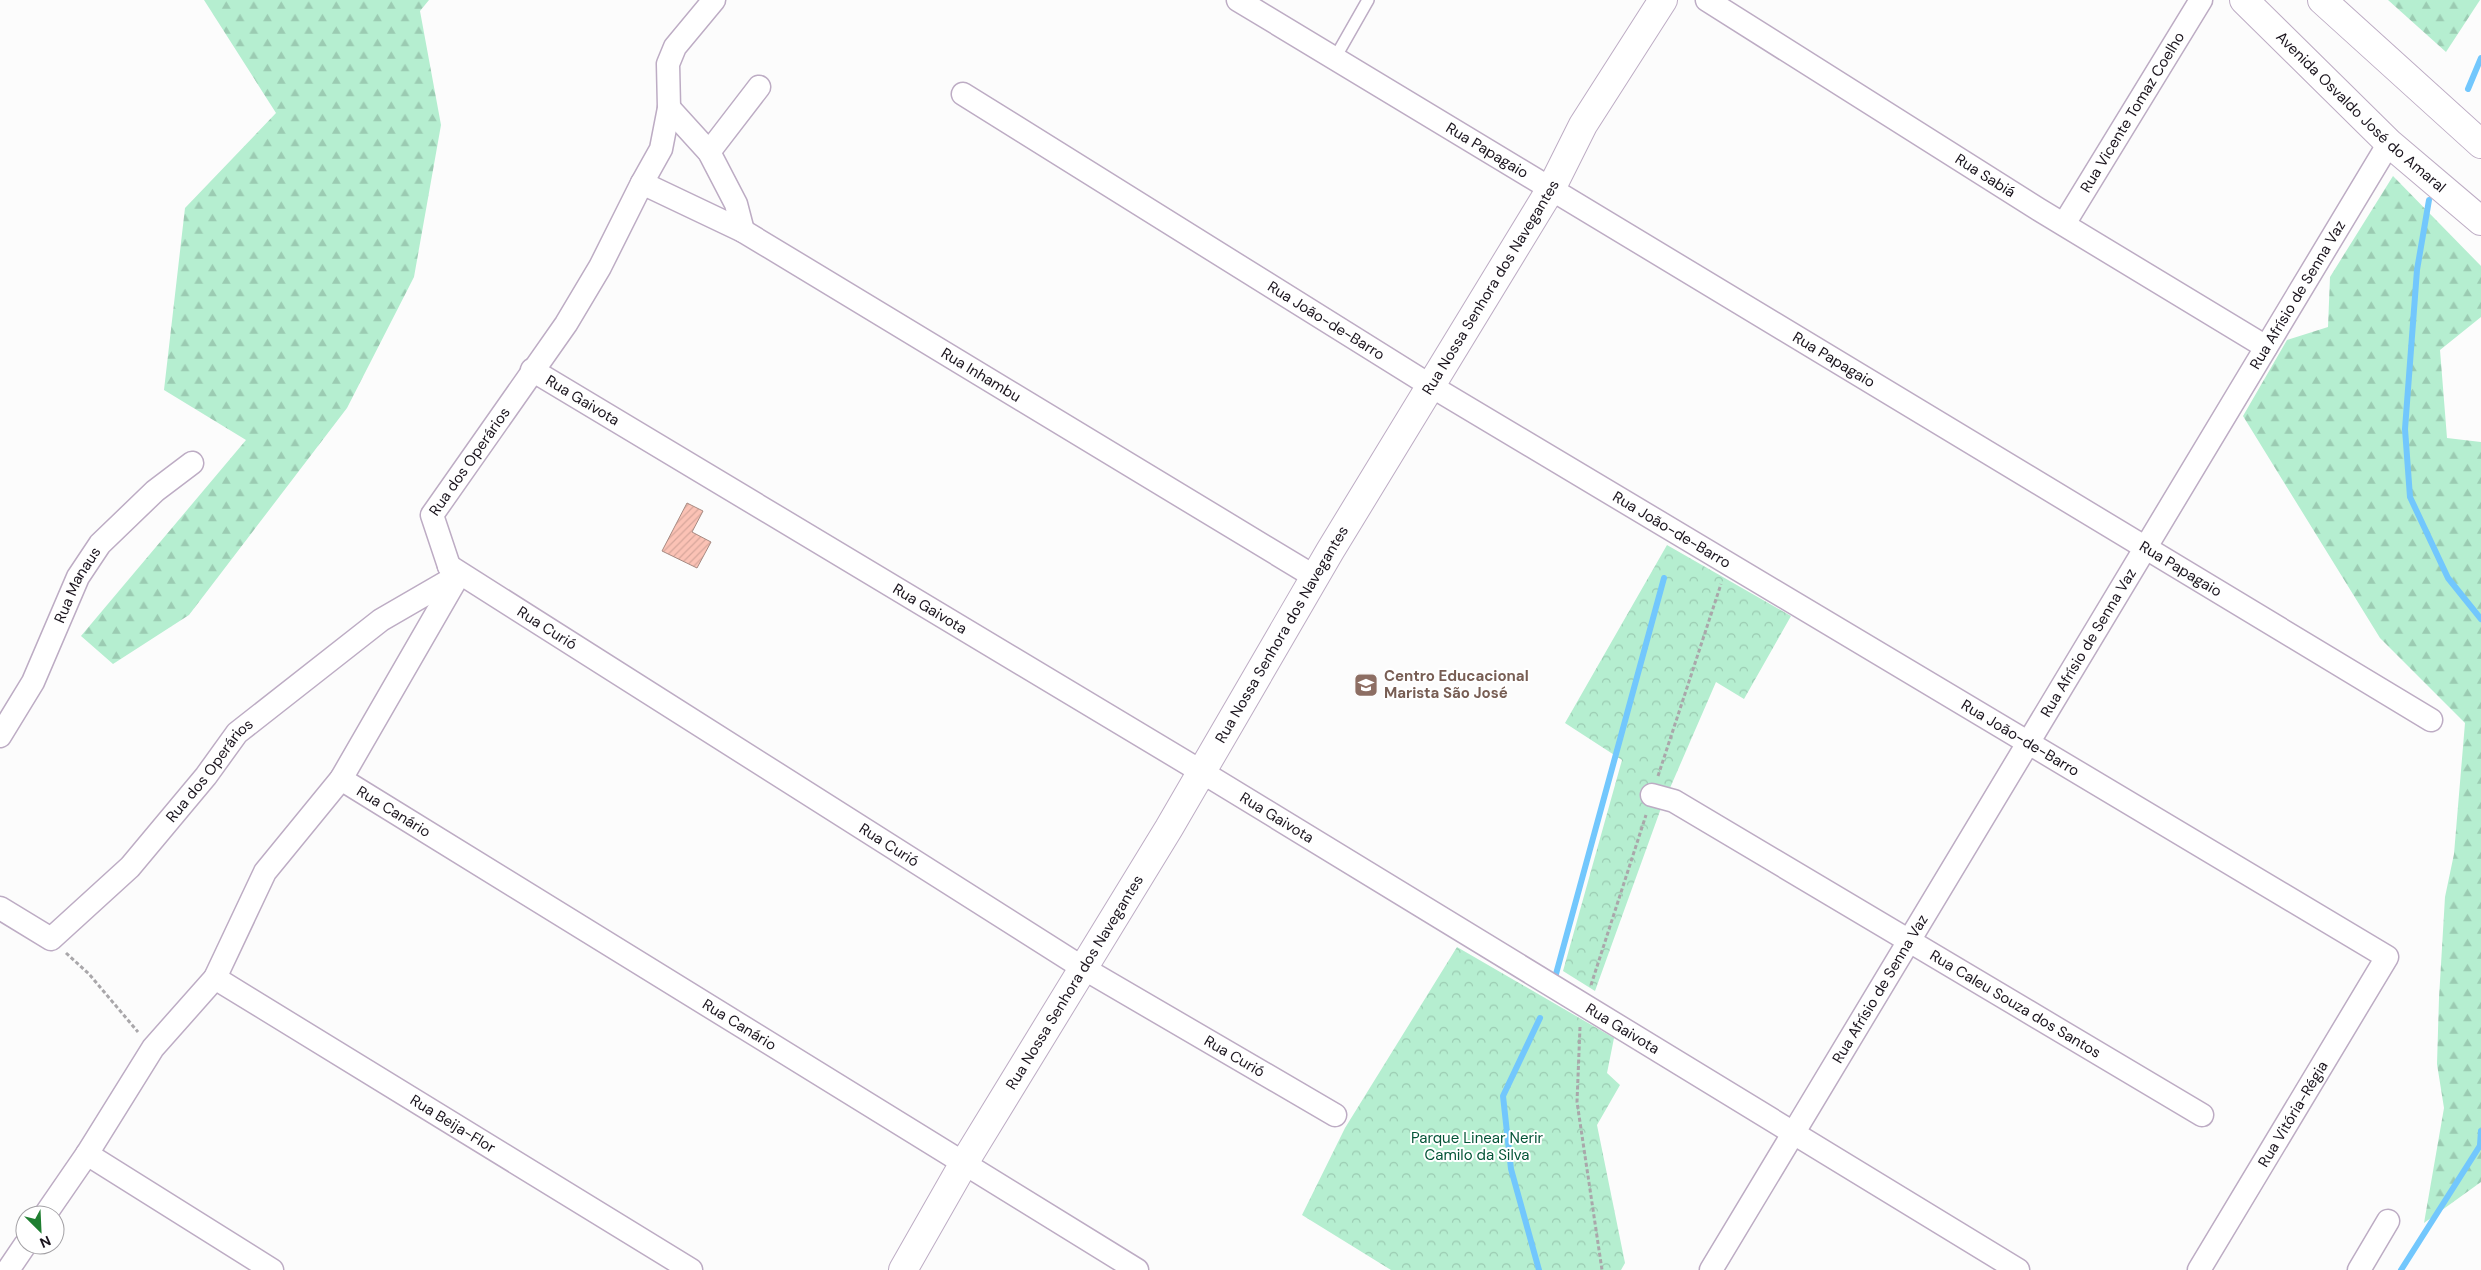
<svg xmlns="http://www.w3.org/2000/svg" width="2481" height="1270" viewBox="0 0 2481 1270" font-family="'DM Sans',sans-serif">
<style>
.forest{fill:url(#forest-firs)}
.park{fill:url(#park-crowns)}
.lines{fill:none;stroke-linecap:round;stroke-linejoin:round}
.stream{stroke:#72c7fd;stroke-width:6}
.building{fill:url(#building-hatch);stroke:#a78a82}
.lane-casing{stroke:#bdacc4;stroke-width:14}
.street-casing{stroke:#bdacc4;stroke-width:25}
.secondary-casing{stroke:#bdacc4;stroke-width:30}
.path{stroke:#a9a7aa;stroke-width:3;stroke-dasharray:4 2.5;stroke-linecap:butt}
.lane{stroke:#fff;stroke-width:11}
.street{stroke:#fff;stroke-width:22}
.secondary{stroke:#fff;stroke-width:28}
.labels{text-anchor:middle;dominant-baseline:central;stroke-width:4;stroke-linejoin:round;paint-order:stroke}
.street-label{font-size:15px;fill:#1a141d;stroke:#fff}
.education-label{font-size:15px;font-weight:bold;fill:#785e54;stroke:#fff;text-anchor:start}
.park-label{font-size:15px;fill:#045437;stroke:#fff}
</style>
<defs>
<pattern id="forest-firs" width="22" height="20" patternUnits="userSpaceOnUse" patternTransform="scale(1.25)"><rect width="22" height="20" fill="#b5eed0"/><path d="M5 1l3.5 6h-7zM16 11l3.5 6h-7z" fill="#9bcbb2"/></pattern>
<pattern id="park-crowns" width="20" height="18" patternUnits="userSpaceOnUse" patternTransform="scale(1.25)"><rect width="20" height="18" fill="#b5eed0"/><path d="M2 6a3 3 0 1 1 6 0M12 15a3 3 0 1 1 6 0" fill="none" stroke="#9bcbb2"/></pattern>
<pattern id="building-hatch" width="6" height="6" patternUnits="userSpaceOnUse" patternTransform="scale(1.25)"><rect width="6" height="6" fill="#fbc2b5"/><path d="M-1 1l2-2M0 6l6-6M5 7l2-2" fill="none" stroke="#d7a69b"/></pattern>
</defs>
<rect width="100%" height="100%" fill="#fcfcfc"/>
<!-- forest -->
<g class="forest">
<path d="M204 0H429L420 11 441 125 414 277 347 408 189 615 113 664 81 636 246 440 164 390 185 208 276 113Z"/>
<path d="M2388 0H2480L2446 52Z"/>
<path d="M2393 176 2481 266V317L2440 350 2447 438 2481 442V1182L2424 1223 2444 1108 2437 1064 2439 998 2445 897 2454 854 2465 723 2380 638 2243 416 2287 340 2328 327 2330 277Z"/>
</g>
<!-- park -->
<g class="park">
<path d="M1667 545 1791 616 1744 699 1716 682 1660 811 1595 991 1563 971 1622 760 1565 723Z"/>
<path d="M1457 947 1614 1038 1607 1073 1620 1085 1597 1125 1625 1263 1621 1270H1391L1302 1215 1345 1128Z"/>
</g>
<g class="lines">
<!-- stream -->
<g class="stream">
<path d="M2468 89 2481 58"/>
<path d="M2429 200 2417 270 2405 429 2410 497 2448 578 2481 619"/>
<path d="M1556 974 1664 578"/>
<path d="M2480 1145 2481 1131"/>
<path d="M1539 1270 1511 1169 1503 1096 1540 1018"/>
<path d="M2401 1270 2481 1144"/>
</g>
</g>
<!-- building -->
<path class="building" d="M687 503 703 511 692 532 711 542 697 568 662 551Z"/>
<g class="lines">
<!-- lane casing -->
<g class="lane-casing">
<path id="lane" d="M1335 58 1368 0"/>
</g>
<!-- street casing -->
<g class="street-casing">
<g id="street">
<path id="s1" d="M1238 0 2431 720"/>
<path id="s2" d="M1707 0 2038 209 2266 347"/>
<path id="s3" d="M963 94 1431 386 2387 957 2199 1270"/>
<path d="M669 108 709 152 736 204 743 231"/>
<path d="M709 152 759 87"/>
<path id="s4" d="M642 183 743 231 1315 577"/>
<path id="s5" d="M2064 224 2201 0"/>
<path id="s6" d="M532 370 1202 772 2018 1270"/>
<path id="s7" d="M449 566 1083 968 1335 1115"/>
<path id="s8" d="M0 736 33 682 78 577 100 544 155 491 192 463"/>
<path id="s9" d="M341 779 1137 1270"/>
<path id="s10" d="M1652 795 1674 801 2202 1115"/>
<path id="s11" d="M0 908 51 939 130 867 206 776 237 733 381 620 457 576 449 566 432 515 566 324 600 267 642 183 661 149 669 108 668 64 675 47 714 0"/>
<path id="s12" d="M215 978 691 1270"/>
<path d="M87 1154 272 1270"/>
<path d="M45 1215 87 1154 153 1048 215 978 265 872 341 779 457 578"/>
<path d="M8 1270 25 1245"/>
<path id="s13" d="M1711 1270 2389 143"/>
<path d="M2359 1270 2388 1221"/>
</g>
</g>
<!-- secondary casing -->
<g class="secondary-casing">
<g id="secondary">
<path id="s14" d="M2244 0 2389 143 2481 221"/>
<path d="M2322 0 2481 144"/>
<path id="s15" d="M903 1270 964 1163 1169 828 1330 551 1552 187 1583 125 1663 0"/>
</g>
</g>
<!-- path -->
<g class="path">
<path d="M1658 776 1721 584"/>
<path d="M66 953 89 974 138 1032"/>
<path d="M1591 985 1646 815"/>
<path d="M1580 1027 1577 1102 1602 1270"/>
</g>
<!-- lane -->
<use href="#lane" class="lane"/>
<!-- street -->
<use href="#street" class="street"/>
<!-- secondary -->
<use href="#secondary" class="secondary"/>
</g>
<!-- icons -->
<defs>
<g id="school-square" transform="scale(1.25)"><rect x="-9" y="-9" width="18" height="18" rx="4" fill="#8d6e63" stroke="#fff"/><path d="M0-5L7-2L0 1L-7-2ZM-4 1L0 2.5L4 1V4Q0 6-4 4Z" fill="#fff"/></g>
</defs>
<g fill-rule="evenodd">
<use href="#school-square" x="1366" y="685"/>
</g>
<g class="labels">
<!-- street labels -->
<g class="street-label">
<text stroke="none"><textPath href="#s14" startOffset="162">Avenida Osvaldo José do Amaral</textPath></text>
<text stroke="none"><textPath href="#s5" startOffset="131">Rua Vicente Tomaz Coelho</textPath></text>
<text stroke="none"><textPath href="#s1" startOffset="291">Rua Papagaio</textPath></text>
<text stroke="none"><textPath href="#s2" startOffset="329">Rua Sabiá</textPath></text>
<text stroke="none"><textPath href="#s15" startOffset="1145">Rua Nossa Senhora dos Navegantes</textPath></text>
<text stroke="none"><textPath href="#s13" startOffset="1138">Rua Afrísio de Senna Vaz</textPath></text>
<text stroke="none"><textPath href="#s3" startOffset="428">Rua João-de-Barro</textPath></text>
<text stroke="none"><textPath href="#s1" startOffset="696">Rua Papagaio</textPath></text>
<text stroke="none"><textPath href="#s4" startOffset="390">Rua Inhambu</textPath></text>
<text stroke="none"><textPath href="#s6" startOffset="59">Rua Gaivota</textPath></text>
<text stroke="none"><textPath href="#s11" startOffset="741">Rua dos Operários</textPath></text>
<text stroke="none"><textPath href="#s3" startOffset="832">Rua João-de-Barro</textPath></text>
<text stroke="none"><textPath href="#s1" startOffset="1101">Rua Papagaio</textPath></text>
<text stroke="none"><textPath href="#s8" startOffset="170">Rua Manaus</textPath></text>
<text stroke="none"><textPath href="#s6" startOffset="464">Rua Gaivota</textPath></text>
<text stroke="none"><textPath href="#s7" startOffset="116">Rua Curió</textPath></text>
<text stroke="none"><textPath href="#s15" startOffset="740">Rua Nossa Senhora dos Navegantes</textPath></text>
<text stroke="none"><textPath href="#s13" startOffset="732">Rua Afrísio de Senna Vaz</textPath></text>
<text stroke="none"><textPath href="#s3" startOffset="1238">Rua João-de-Barro</textPath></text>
<text stroke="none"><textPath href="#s11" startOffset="292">Rua dos Operários</textPath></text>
<text stroke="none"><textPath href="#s9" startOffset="62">Rua Canário</textPath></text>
<text stroke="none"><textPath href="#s6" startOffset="869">Rua Gaivota</textPath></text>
<text stroke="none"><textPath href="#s7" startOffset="521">Rua Curió</textPath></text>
<text stroke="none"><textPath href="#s15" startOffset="335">Rua Nossa Senhora dos Navegantes</textPath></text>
<text stroke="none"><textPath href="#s13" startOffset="328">Rua Afrísio de Senna Vaz</textPath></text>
<text stroke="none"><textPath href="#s10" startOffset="420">Rua Caleu Souza dos Santos</textPath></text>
<text stroke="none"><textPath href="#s9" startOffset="468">Rua Canário</textPath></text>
<text stroke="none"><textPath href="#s6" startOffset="1274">Rua Gaivota</textPath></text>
<text stroke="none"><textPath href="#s7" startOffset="926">Rua Curió</textPath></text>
<text transform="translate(2293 1114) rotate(-59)">Rua Vitória-Régia</text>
<text stroke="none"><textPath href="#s12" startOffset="279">Rua Beija-Flor</textPath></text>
</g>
<!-- education labels -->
<g class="education-label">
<text x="1384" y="676">Centro Educacional<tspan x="1384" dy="17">Marista São José</tspan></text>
</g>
<!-- park labels -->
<g class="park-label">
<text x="1477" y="1138">Parque Linear Nerir<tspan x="1477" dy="17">Camilo da Silva</tspan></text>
</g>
</g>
<!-- north arrow -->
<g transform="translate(40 1230) rotate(156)"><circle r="24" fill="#ffffff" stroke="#a3a1a5"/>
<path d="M0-4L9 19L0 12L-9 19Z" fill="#1e7e30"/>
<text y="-8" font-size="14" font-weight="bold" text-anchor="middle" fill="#1a141d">N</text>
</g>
</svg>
